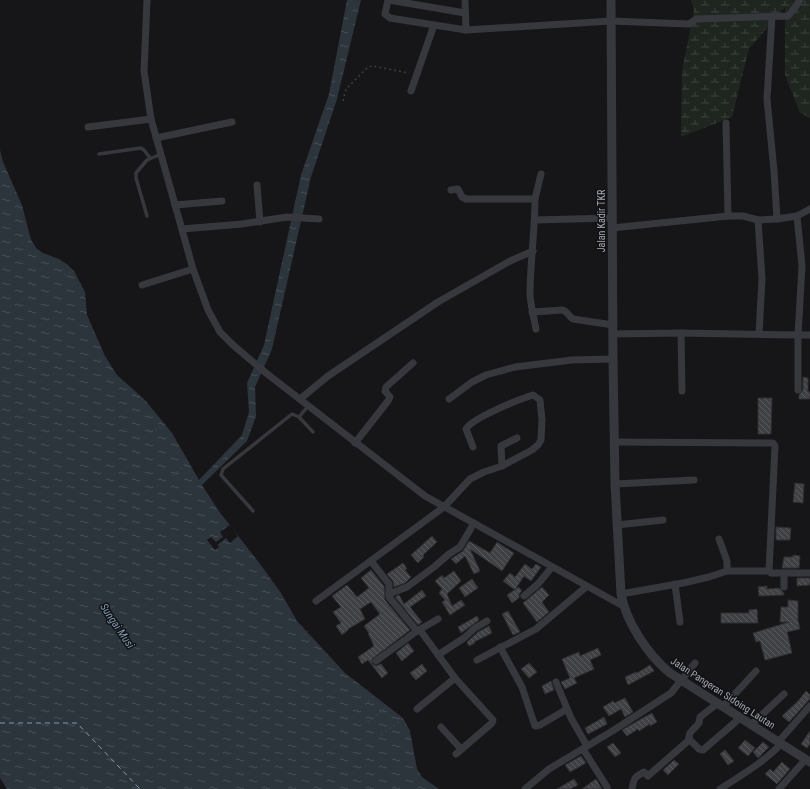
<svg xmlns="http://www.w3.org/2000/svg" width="810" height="789" viewBox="0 0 810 789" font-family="'Roboto Condensed',sans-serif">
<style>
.wetland{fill:url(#wetland-marsh)}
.water{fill:url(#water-ripples)}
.pier{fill:#161618}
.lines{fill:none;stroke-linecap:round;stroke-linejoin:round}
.ferry{stroke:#7f9bb3;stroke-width:1;stroke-dasharray:5 4;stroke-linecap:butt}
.building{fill:url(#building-back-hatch);stroke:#303034}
.path{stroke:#3d3f44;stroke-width:1.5;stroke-dasharray:2 3;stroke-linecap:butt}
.service{stroke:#37383d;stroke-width:3.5}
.minor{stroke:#37383d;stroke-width:7}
.tertiary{stroke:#37383d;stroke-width:9}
.labels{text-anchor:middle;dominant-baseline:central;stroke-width:3;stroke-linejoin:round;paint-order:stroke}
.street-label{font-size:10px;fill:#a8adb8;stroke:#111113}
.water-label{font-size:11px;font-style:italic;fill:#7f9bb3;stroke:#111113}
</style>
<defs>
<pattern id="wetland-marsh" width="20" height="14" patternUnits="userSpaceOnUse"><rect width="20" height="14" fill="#1e261f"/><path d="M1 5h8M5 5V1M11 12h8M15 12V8" fill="none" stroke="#3c433d"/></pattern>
<pattern id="water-ripples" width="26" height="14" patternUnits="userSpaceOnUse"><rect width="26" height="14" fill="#2c353c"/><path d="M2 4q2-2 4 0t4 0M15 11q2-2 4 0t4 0" fill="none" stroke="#485056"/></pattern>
<pattern id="building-back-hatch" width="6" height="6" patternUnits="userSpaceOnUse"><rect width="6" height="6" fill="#404145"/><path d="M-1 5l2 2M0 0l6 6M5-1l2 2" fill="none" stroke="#595a5e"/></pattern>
</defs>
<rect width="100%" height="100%" fill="#161618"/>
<!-- wetland -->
<path class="wetland" d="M691 0H810V118L800 113 785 75V7L749 49 732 117 681 137 682 71 694 10Z"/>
<!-- water -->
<path class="water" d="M347 0H361L337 99 311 177 272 349 255 387 256 416 247 441 202 485 218 510 260 564 281 593 297 621 345 673 403 718 410 731 417 769 422 777 439 789H7L0 778V150L3 162 22 205 31 240 37 249 43 253 59 259 68 265 74 271 85 292 87 315 105 356 117 375 145 400 172 433 199 480 242 435 249 412 247 383 264 345 301 175 329 94Z"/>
<!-- pier -->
<path class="pier" d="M230 525 238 536 230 543 226 538 217 545 219 547 215 550 207 540 211 537 216 542 223 537 220 532Z"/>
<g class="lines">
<!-- ferry -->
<path class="ferry" d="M0 723H77L140 789"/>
</g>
<!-- building -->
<g class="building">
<path d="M803 377 808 378V392H810V399H799V395L803 390Z"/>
<path d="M758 398H772L771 434H758Z"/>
<path d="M795 483 804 484 803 503 793 502Z"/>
<path d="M776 527 791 528 790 540H776Z"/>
<path d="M432 536 437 542 423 555 424 557 418 563 411 555Z"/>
<path d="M469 541 490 553 497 542 514 553 502 571 470 549 480 571 474 574 465 556 456 564 451 559 463 551Z"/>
<path d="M793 555 800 556 799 568H782L784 557H793Z"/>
<path d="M403 563 407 569 405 570 411 577 405 583 394 587 393 581 387 574Z"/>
<path d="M525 564 532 569 536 564 541 567 531 581 524 576 515 590 503 581 510 573 515 577Z"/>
<path d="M371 570 384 586 385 600 410 630 372 659V664L376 666 381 664 388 673 382 678 368 660 362 664 358 657 374 646 368 633H369L364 626 380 614 371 602 360 609 365 619 348 629V630L342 635 336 626 341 623 333 612 341 607 332 596 347 585 357 597 369 588 361 578Z"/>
<path d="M454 571 461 581 447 594 452 606 461 600 465 605 450 615 442 602 445 600 439 593 442 589 435 581 442 575 444 578Z"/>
<path d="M797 578H810V585L797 586Z"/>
<path d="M472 579 478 588 465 597 459 588Z"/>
<path d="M767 586V589L779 588 783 592 784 595 759 596 758 587Z"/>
<path d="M519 587 522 591 519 594V598L512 603 507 595Z"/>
<path d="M542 587 549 595 542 602 549 612 537 622 523 603Z"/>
<path d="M422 590 426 596 410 607 422 622 418 625 395 597 399 595 404 604Z"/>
<path d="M788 600 798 601V620L800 629 787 632 792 653 765 660 760 641 756 642 753 633 789 622H780L781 607H788Z"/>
<path d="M757 609 758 623H721V613H749V610Z"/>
<path d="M508 611 520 632 513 635 502 614Z"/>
<path d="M477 616 479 620 461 633 458 627Z"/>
<path d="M489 626 492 633 474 642 475 643 469 646 467 642 478 632Z"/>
<path d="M408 643 414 651 402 661 396 653Z"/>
<path d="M598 648 601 655 590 660 594 669 574 678 577 683 565 689 561 682 570 678 562 659 579 652 580 656Z"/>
<path d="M529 663 537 672 529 678 521 669Z"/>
<path d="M422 664 427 671 416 680 410 673Z"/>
<path d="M650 665 654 671 628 685 625 677 636 672 637 673Z"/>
<path d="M551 681 554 690 545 694 542 686Z"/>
<path d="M806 691 810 695V699L789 722 782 716 798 701Z"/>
<path d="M625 698 633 712 625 717 621 709 609 716 603 707 613 701 614 703Z"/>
<path d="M652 713 657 722 650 726V724L639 731 638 729 627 736 622 730 641 719Z"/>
<path d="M604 717 607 724 588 734 585 728Z"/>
<path d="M810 731V744L807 748 801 744Z"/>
<path d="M745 740 755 748 748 756 738 748Z"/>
<path d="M763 742 769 747 758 758 753 752Z"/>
<path d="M613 743 621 753 615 757 607 747Z"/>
<path d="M725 750 734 761 728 765 720 754Z"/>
<path d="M581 756 586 763 570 772 565 765Z"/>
<path d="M674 760 679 764 668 775 663 770Z"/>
<path d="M782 762 790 769 777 784 765 774 770 769 773 772Z"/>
<path d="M574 779 578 785 570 789H557Z"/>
<path d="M596 779 602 789H582Z"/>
</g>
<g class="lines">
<!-- path -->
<g class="path">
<path d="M343 101 346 89 368 67 372 66 409 73"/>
<path d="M64 275 74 271"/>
<path d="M155 430 165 424"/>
<path d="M173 476 188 461"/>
<path d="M304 635 308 631"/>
<path d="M357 711 374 696"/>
<path d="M368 722 387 706"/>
<path d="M381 735 403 718"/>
</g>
<!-- service -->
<g class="service">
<path d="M99 154 141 148 144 150 150 158"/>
<path d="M147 216 136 178V173L147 160 161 154"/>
<path d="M308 406 299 417 313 432"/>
<path d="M253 511 221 475 223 469 292 414 299 417"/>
</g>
<!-- minor -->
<g class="minor">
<path d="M147 0 144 71 151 119 193 269 208 310 220 332 233 345 266 373 425 496 623 606"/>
<path d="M388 0 385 14 390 18 466 30 611 21 689 24 696 19 788 16C790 14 798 3 800 0"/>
<path d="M389 0 465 13"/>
<path d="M465 0 466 30"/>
<path d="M772 16 767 99 774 171 777 219"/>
<path d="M411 91 434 25"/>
<path d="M726 123 728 216"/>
<path d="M88 127 151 119"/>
<path d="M156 138 232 122"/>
<path d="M257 185 260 222"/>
<path d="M451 190 458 189 462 197 466 199H535C535 231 530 263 530 295 531 307 534 318 536 329"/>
<path d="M535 199 541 174"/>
<path d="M175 205 222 201"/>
<path d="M797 216 802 266 798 335H810"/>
<path d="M535 220 612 218"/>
<path d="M758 220 762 279 759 334"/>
<path d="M612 228 728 216H743L758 220 777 219 797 216 810 209"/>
<path d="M182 229 242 224 287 217 319 219"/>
<path d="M142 285 193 269"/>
<path d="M532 312 563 310C568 312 568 316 573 319L613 325"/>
<path d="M681 333 682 391"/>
<path d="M613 334 681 333 798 335V390"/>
<path d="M300 399 328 376 438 302 510 261 533 251"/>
<path d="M449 399 472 382 486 375 515 367 572 360 613 359"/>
<path d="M615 442 773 443 775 446 769 571 771 573H810"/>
<path d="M355 443 388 401 390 397 385 391 386 387 413 363"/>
<path d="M502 466 501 446 517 438"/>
<path d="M615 484 694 480"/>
<path d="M617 525 663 520"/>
<path d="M719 539 727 561V571"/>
<path d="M371 561 389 584V597L417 631"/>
<path d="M784 573V587"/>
<path d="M675 584 680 622"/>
<path d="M389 594 407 587 434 567 449 554 460 547 474 523"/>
<path d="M621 594 683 583 709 577 727 571H769"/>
<path d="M524 596 538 584 552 567"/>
<path d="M316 601 444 507 470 479 484 472 502 466 532 450 538 445 541 440 542 420 540 400 533 395C520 399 472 418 466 429L473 447"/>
<path d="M420 630 455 678 493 720 492 723 456 754"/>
<path d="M500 647 522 687 535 726 540 725 567 709"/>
<path d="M438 655 464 638 475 628 487 621"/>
<path d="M477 660 536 629 586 587"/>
<path d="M376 661 417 631 438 619"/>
<path d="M556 682 571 718 587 746"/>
<path d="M723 707 756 671"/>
<path d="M417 709 455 678"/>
<path d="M752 724 784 694"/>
<path d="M441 727 461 749"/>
<path d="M688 741 690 740 699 749 703 750 740 718"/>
<path d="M779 741 810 706"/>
<path d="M583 749 607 787"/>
<path d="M525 789 549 769 614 730 671 693 695 663"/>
<path d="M632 789C634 779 634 777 644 772L648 776 649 775 688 741 690 733 699 723 700 717 718 703"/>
<path d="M720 789C742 775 764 762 782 743"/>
<path d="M779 789 806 759"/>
</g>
<!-- tertiary -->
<path class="tertiary" d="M611 0 613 359 615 484 621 594C626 622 648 655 670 673L810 762"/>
</g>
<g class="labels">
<!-- street labels -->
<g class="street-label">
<text transform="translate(601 221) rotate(-90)">Jalan Kadir TKR</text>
<text transform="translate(723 693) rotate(33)">Jalan Pangeran Sidoing Lautan</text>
</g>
<!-- water labels -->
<g class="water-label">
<text transform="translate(117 626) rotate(56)">Sungai Musi</text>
</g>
</g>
</svg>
